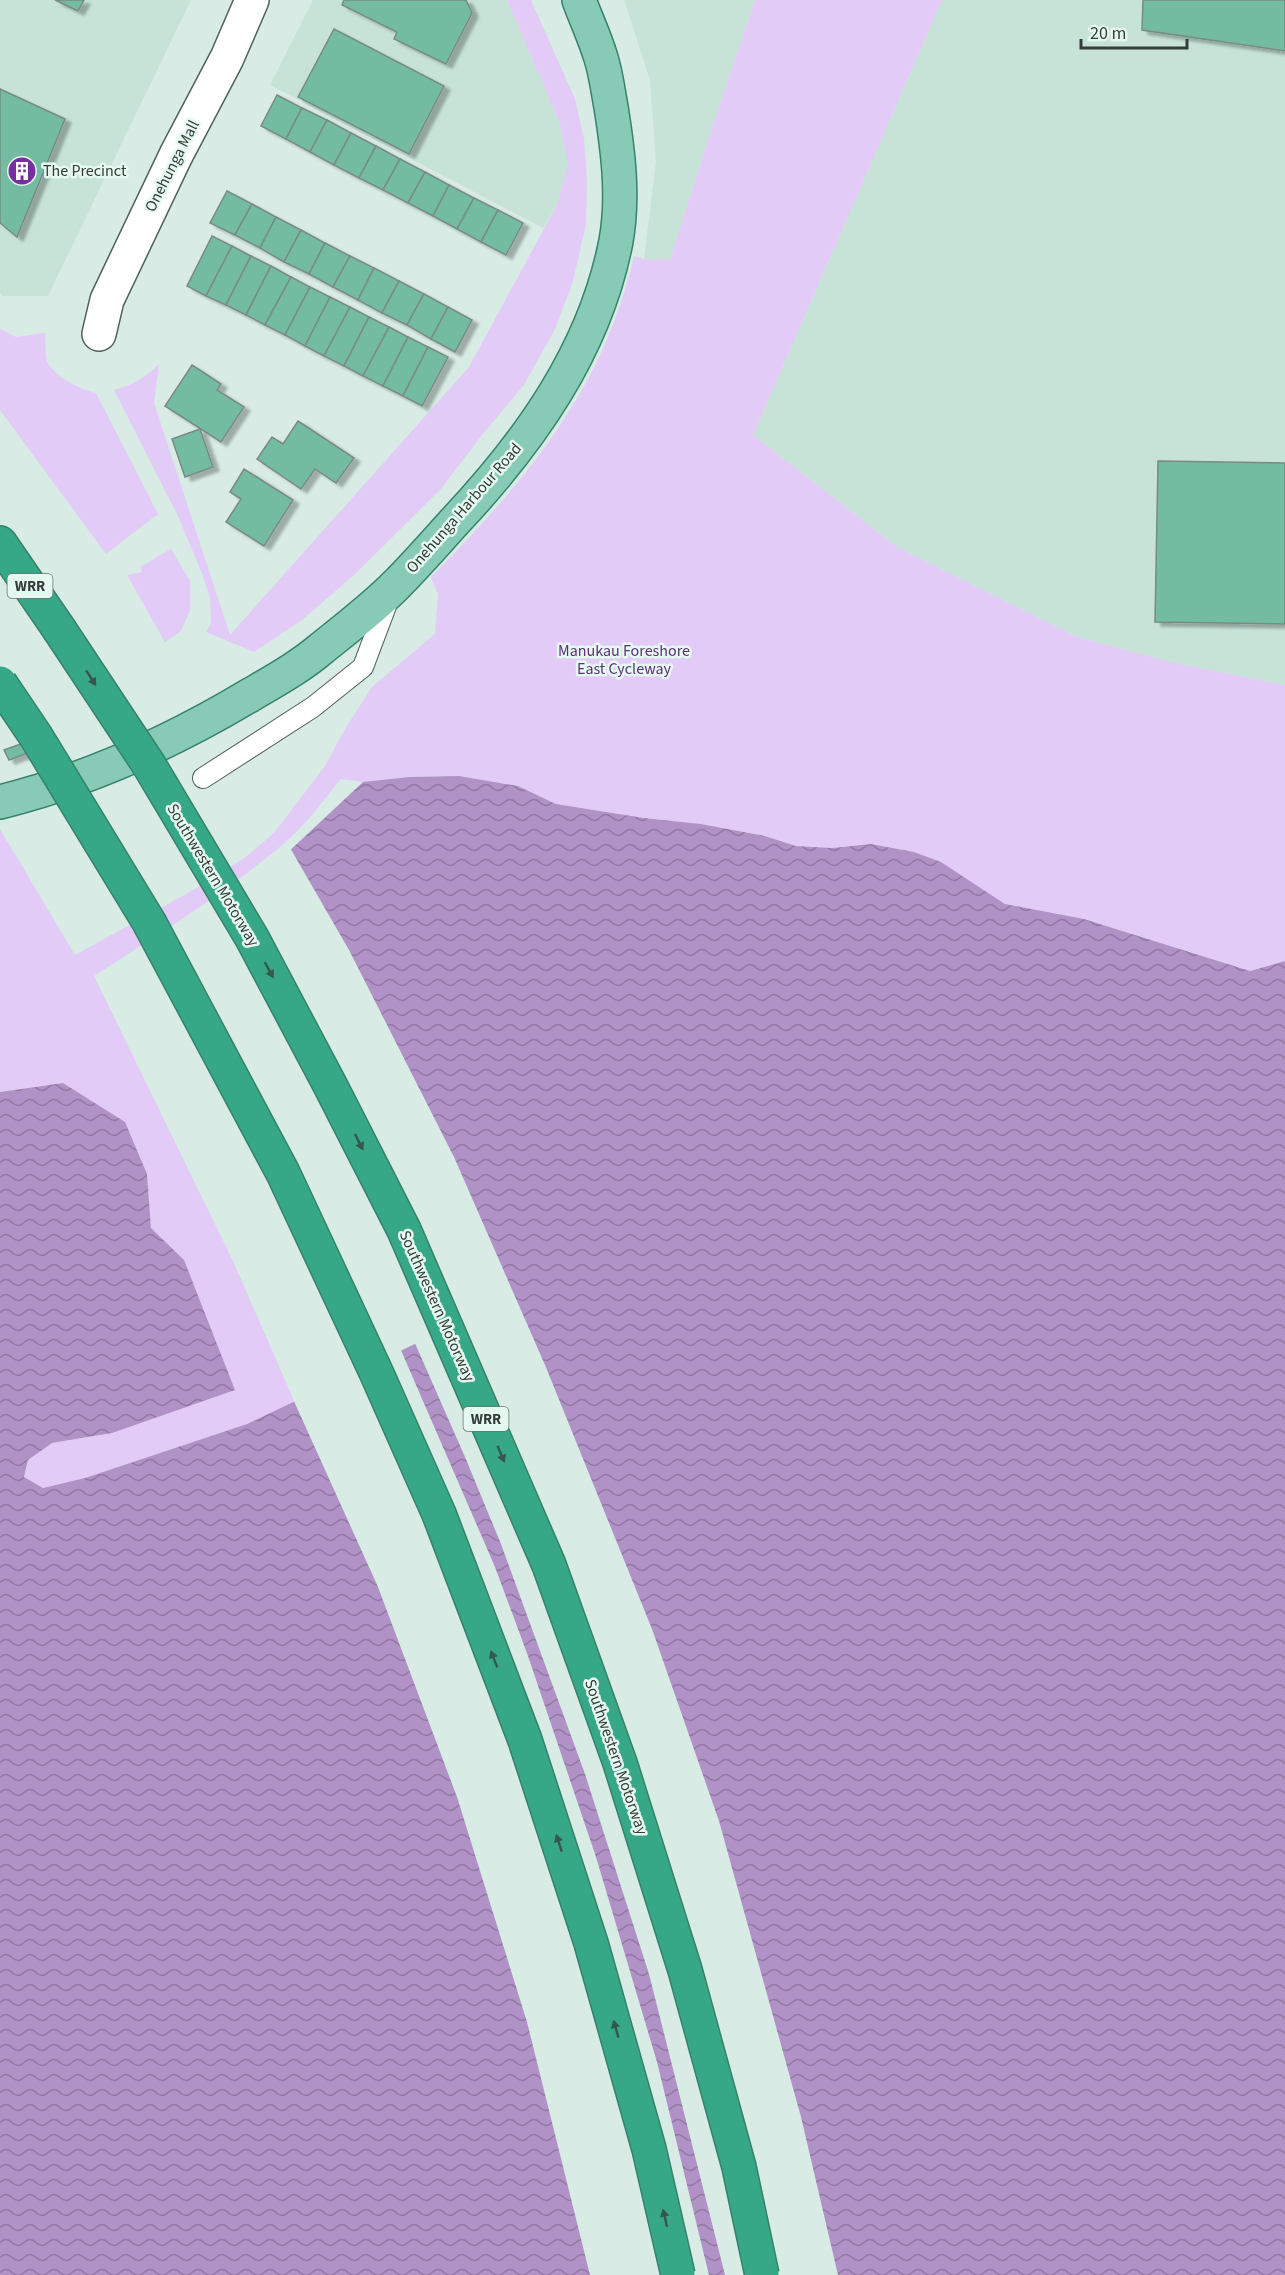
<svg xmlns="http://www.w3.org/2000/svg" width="1285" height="2275" viewBox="0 0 1285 2275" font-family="'Source Sans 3',sans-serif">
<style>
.built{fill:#c7e3d8}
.green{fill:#e3cbf7}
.water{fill:url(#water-waves)}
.pier{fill:#d8ebe4}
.building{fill:#73bca2;stroke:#798b84;stroke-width:1.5;filter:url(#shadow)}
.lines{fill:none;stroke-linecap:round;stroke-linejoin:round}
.service-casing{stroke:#50615a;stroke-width:22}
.minor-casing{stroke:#50615a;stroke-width:36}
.primary-casing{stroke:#36826c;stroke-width:36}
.motorway-casing{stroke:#36826c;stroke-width:36}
.service{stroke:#fff;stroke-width:20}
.minor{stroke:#fff;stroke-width:33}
.primary{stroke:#87cbb7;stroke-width:33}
.motorway{stroke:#37a887;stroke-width:33}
.motorway-bridge-casing{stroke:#36826c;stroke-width:36;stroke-linecap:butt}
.motorway-bridge{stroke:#37a887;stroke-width:33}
.oneway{fill:#36574c}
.labels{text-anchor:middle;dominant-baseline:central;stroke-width:5;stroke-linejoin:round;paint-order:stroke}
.shield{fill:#e5f9f1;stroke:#6a7570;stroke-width:1.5}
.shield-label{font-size:15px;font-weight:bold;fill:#353c39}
.street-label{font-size:16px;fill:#353c39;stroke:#e5f9f1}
.poi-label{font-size:16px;fill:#353c39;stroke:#e5f9f1;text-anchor:start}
.park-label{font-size:16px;fill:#5b3375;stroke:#e5f9f1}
</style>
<defs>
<pattern id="water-waves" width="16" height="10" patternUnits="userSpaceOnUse" patternTransform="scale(1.5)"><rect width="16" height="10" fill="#b192c7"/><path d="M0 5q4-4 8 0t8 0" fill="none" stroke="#9178a3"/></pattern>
<filter id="shadow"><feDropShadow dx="6" dy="4" stdDeviation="1.5" flood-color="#0004"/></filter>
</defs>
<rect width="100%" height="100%" fill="#d8ebe4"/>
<!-- built -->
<g class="built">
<path d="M0 0H191L48 296H2L0 293Z"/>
<path d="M313 0H507L559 121 568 164 557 205 543 228 270 85Z"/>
<path d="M624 0H755L710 133 670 260 644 259 656 162 650 80Z"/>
<path d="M942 0H1285V685L1171 662 1077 637 897 547 753 435Z"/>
</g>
<!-- green -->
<g class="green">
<path d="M507 0H531L575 99 584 139 587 181 586 224 573 281 555 329 524 385 482 435 440 490 354 575 302 620 254 652 206 632 211 623 210 597 201 571 177 514 114 390C133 385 145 378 159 364L154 403 230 635 469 367 557 205 568 164 559 121Z"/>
<path d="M755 0H942L753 435 897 547 1077 637 1171 662 1285 685V961L1250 971 1084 919 1005 904 941 862 914 852 871 844 832 848 796 846 765 836 701 824 644 818 556 804 518 786 459 776 409 777 363 782 341 779C325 798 309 821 290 838 230 891 161 932 94 976L233 1261 295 1403 247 1424 85 1478 43 1488 24 1478 28 1460 52 1443 112 1433 184 1261 151 1228 147 1174 63 1083 0 1092V829L75 955 204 884 247 856 274 833 325 766 345 729 372 687 435 634 438 595 431 577C525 482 604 389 634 256L644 259 670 260 710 133Z"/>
<path d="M0 329 16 337 45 333C46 341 45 350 46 358 50 375 81 390 96 393L158 514 106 554 0 410Z"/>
<path d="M171 549 190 581V610L181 631 165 642 127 575 142 572 140 567Z"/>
</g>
<!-- water -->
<path class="water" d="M459 776 518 786 556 804 644 818 701 824 765 836 796 846 832 848 871 844 914 852 941 862 1005 904 1084 919 1250 971 1285 961V2275H0V1092L63 1083 125 1122 147 1174 151 1228 184 1260 235 1390 112 1433 52 1443 28 1460 24 1477 43 1488 85 1478 247 1424 463 1321 253 885 363 782 409 777Z"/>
<!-- pier -->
<g class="pier">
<path d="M289 846 349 950 454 1157 545 1365 652 1629 719 1821 801 2117 838 2275H725L649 1974 585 1774 501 1544 465 1457 414 1341 459 1319 251 886V883Z"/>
<path d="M400 1348 495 1567 528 1656 596 1857 657 2062 709 2275H590L527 2022 457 1797 378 1587 293 1399Z"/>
</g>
<!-- building -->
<g class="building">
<path d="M55 0H84L78 11Z"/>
<path d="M344 0H466L472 13 446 64 394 39 397 32 342 5Z"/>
<path d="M1143 0H1285V51L1142 30Z"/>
<path d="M334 29 444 86 409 154 298 97Z"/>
<path d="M0 89 65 119 17 237 0 223Z"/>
<path d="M277 95 302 108 286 139 261 126Z"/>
<path d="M302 108 327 120 310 152 286 139Z"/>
<path d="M327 120 351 133 334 165 310 152Z"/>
<path d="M351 133 376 146 359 178 334 165Z"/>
<path d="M376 146 400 159 383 190 359 178Z"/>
<path d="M400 159 425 172 408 203 383 190Z"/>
<path d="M425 172 449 185 433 216 408 203Z"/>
<path d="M449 185 474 198 457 229 433 216Z"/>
<path d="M227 191 252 204 235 235 210 223Z"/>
<path d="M474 198 498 210 481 242 457 229Z"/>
<path d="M252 204 276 217 260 248 235 235Z"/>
<path d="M498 210 523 223 506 255 481 242Z"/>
<path d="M276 217 301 230 284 262 260 248Z"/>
<path d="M301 230 325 243 309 274 284 262Z"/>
<path d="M212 236 232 246 206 296 187 286Z"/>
<path d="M325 243 350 256 333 287 309 274Z"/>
<path d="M232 246 251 256 226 305 206 296Z"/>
<path d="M251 256 271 266 246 315 226 305Z"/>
<path d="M350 256 374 268 358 300 333 287Z"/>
<path d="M271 266 291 277 265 325 246 315Z"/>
<path d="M374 268 399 281 382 313 358 300Z"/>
<path d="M291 277 310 287 285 335 265 325Z"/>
<path d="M399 281 424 294 407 325 382 313Z"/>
<path d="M310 287 330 297 305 346 285 335Z"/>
<path d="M424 294 448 307 431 339 407 325Z"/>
<path d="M330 297 350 307 324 356 305 346Z"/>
<path d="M350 307 369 317 344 366 324 356Z"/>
<path d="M448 307 472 320 455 352 431 339Z"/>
<path d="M369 317 389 327 363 376 344 366Z"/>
<path d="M389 327 408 337 383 386 363 376Z"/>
<path d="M408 337 428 347 403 396 383 386Z"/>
<path d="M428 347 448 357 422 406 403 396Z"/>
<path d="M192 365 221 384 217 390 244 407 221 442 165 406Z"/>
<path d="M298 421 354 458 336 483 315 469 301 489 257 459 272 437 283 444Z"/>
<path d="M200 429 213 467 185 477 172 439Z"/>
<path d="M1158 461 1285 463V624L1155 622Z"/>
<path d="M244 469 293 500 264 546 226 522 241 499 230 492Z"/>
<path d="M32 740 36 750 9 760 4 750Z"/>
</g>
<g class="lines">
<!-- service casing -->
<g class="service-casing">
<path id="service" d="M203 778 313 707 363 667 389 598"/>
</g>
<!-- minor casing -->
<g class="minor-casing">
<path id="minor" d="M99 334 107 300 176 155 227 58 252 0"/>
</g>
<!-- primary casing -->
<g class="primary-casing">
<path id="primary" d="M0 802C88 780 174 741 252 694 276 680 301 666 322 648 347 628 373 608 395 586 416 565 436 542 456 520 530 441 595 350 616 241 624 197 618 151 611 107 608 91 606 74 601 58 595 38 586 19 579 0"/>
</g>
<!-- motorway casing -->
<g class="motorway-casing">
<path id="motorway" d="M0 543 59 629"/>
</g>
<!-- service -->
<use href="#service" class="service"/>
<!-- minor -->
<use href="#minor" class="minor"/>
<!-- primary -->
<use href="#primary" class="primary"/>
<!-- motorway -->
<use href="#motorway" class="motorway"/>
<!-- motorway-bridge casing -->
<g class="motorway-bridge-casing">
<g id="motorway-bridge">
<path d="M59 629 149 765 252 938 330 1085 404 1230 549 1565 620 1763 685 1970 739 2167 762 2275"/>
<path d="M0 683 37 738 149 922 283 1173 376 1372 439 1514 525 1740 591 1943 649 2149 678 2275"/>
</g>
</g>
<!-- motorway-bridge -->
<use href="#motorway-bridge" class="motorway-bridge"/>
</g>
<!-- one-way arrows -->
<defs><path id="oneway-solid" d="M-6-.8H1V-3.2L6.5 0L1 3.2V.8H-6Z" transform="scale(1.5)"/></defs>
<g class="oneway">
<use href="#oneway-solid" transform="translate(91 678) rotate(57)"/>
<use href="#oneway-solid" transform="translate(269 970) rotate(62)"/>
<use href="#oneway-solid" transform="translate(359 1142) rotate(63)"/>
<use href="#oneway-solid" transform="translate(501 1454) rotate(67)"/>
<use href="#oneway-solid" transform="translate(494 1659) rotate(-111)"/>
<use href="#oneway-solid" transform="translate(559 1843) rotate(-108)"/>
<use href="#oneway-solid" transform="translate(616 2029) rotate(-106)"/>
<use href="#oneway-solid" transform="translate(665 2218) rotate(-103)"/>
</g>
<!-- icons -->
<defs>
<g id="building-disc" transform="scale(1.5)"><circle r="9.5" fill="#772ea1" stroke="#e5f9f1"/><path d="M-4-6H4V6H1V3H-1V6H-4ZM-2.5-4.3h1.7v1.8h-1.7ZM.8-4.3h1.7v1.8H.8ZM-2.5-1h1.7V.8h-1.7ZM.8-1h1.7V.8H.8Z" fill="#fff"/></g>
</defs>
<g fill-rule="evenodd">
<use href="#building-disc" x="22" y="171"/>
</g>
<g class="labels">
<!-- shield labels -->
<g class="shield">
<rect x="7.5" y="574" width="45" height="24" rx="4.5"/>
<rect x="463.5" y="1407" width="45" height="24" rx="4.5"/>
</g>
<g class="shield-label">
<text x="30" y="586">WRR</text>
<text x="486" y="1419">WRR</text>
</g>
<!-- street labels -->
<g class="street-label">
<text transform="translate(172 166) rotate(-63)">Onehunga Mall</text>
<text transform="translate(464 508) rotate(-49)">Onehunga Harbour Road</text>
<text transform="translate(213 875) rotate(59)">Southwestern Motorway</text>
<text transform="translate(437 1306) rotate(66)">Southwestern Motorway</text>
<text transform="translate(616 1757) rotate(71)">Southwestern Motorway</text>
</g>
<!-- poi labels -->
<g class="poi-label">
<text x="43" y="171">The Precinct</text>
</g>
<!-- park labels -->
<g class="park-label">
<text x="624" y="651">Manukau Foreshore<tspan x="624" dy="18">East Cycleway</tspan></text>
</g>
</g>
<!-- scale -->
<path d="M1081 39v9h106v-9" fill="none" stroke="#353c39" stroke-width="3"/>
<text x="1090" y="39" font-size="18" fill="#353c39" stroke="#e5f9f1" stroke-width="4.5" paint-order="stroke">20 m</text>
</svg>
